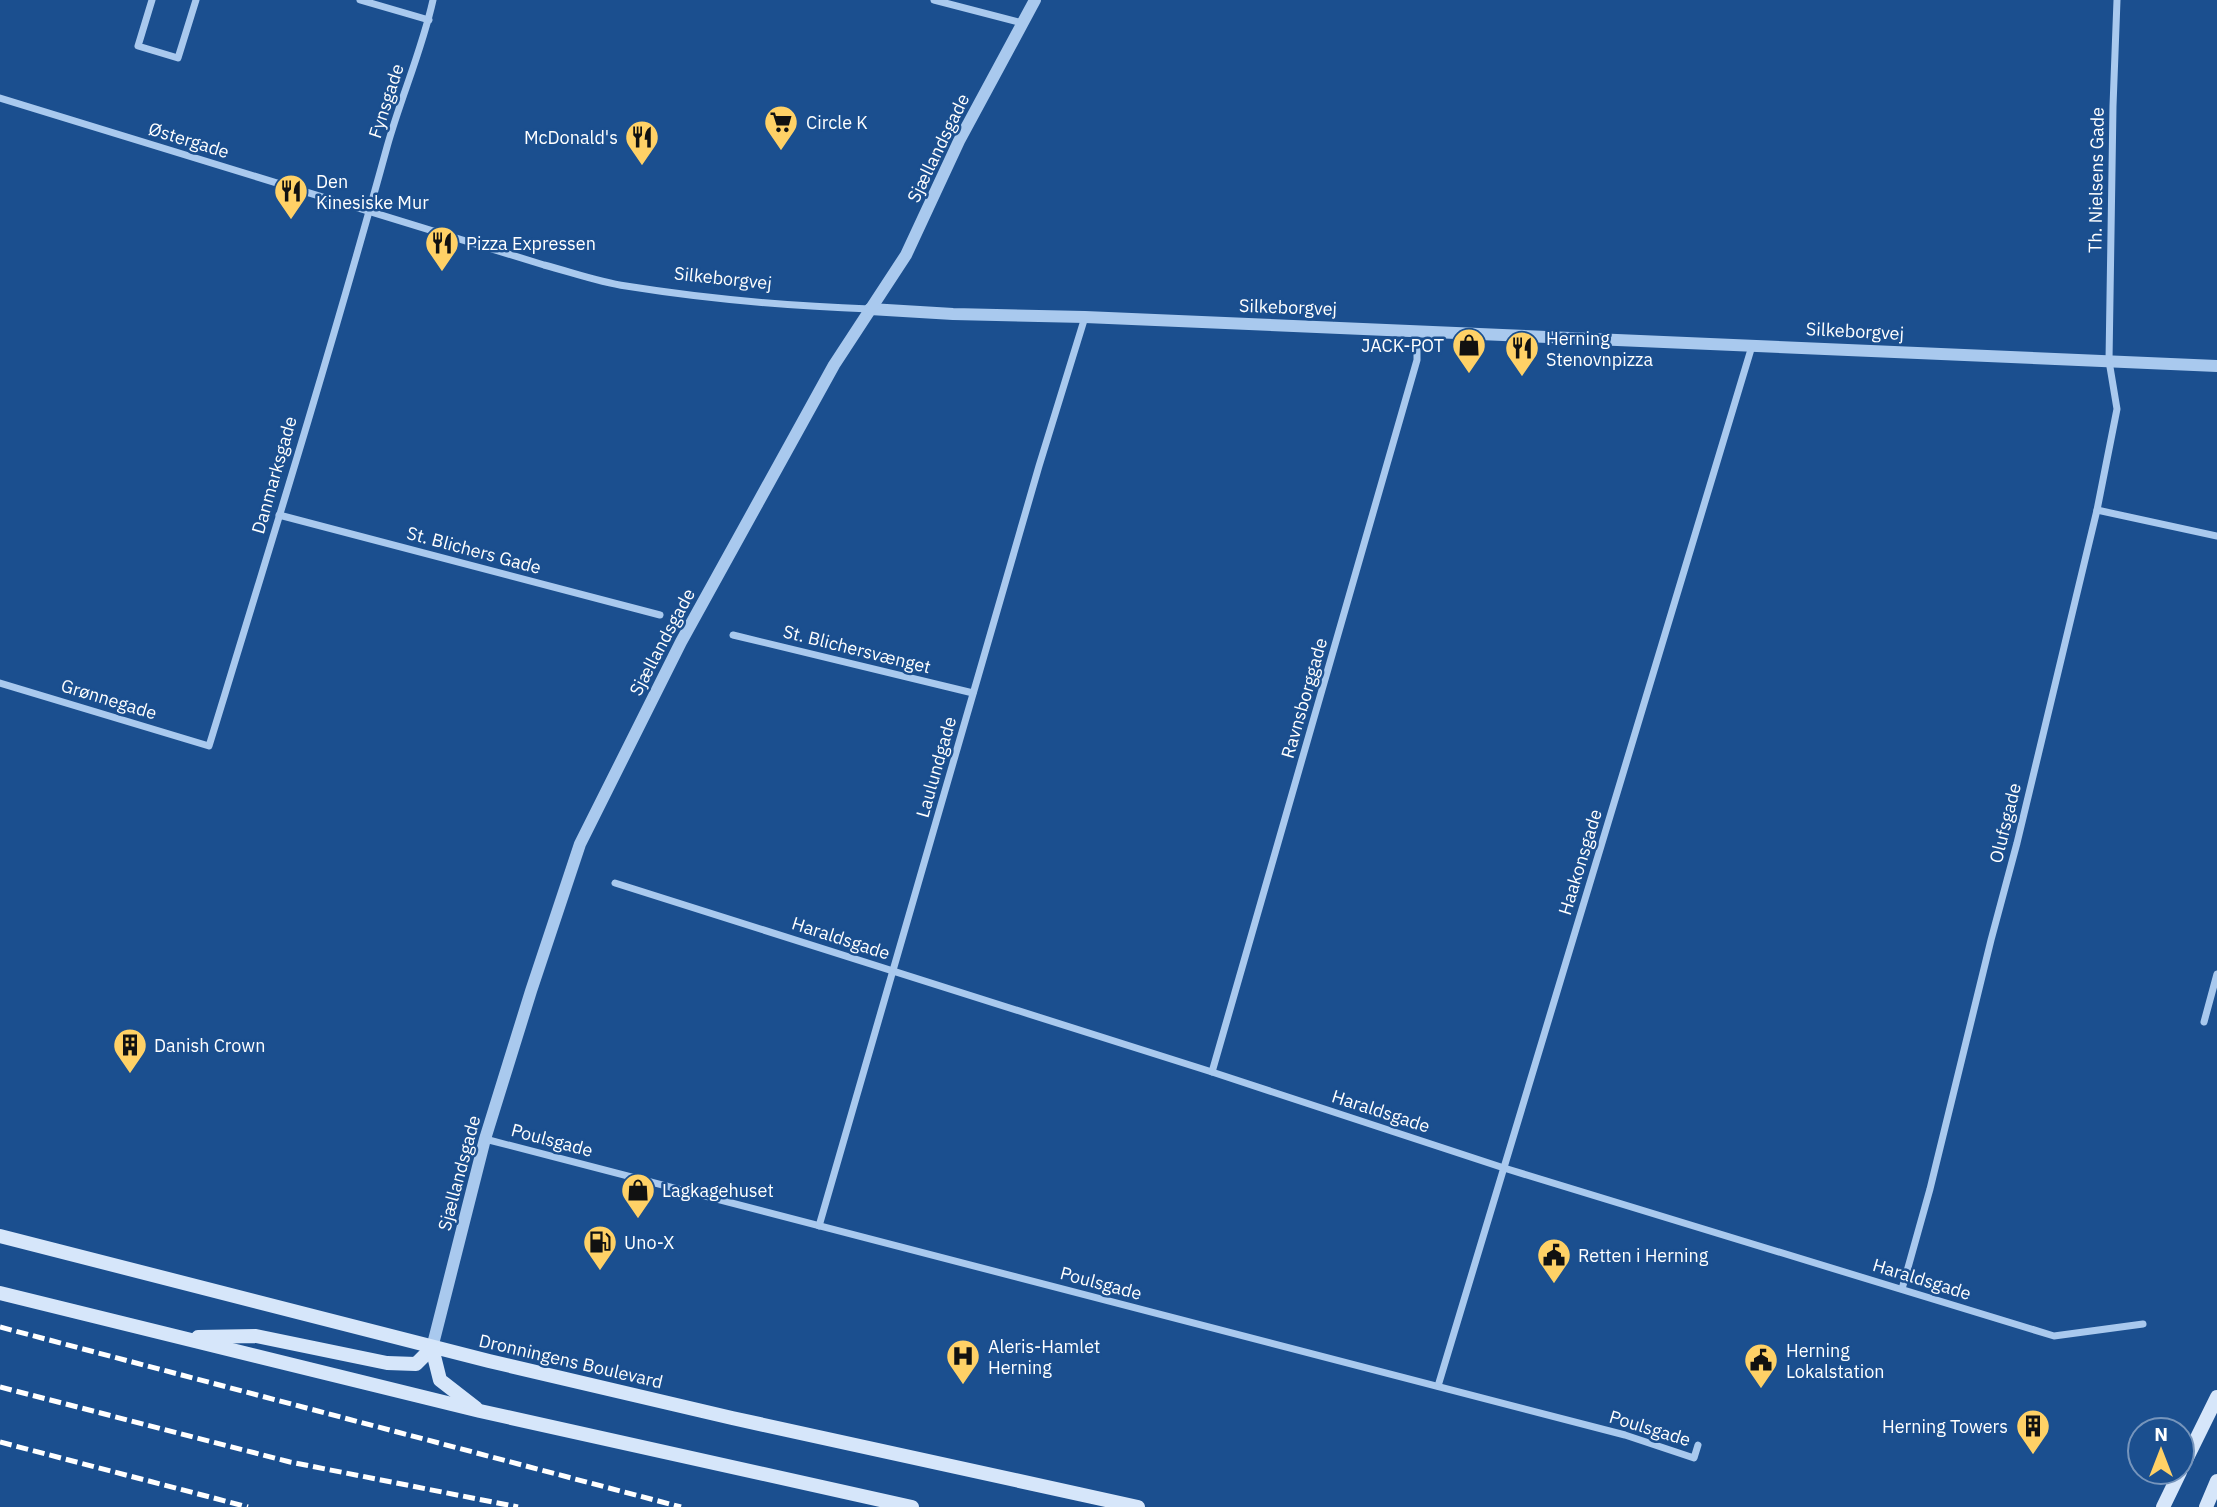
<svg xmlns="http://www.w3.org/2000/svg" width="2217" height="1507" viewBox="0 0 2217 1507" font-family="'IBM Plex Sans',sans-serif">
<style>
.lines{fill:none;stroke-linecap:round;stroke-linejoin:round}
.minor{stroke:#a9c9ee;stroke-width:7}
.tertiary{stroke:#a9c9ee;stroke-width:12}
.secondary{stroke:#d6e6fa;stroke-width:14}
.rail{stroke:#fff;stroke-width:5;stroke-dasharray:12 5;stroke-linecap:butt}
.labels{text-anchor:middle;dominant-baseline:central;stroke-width:5;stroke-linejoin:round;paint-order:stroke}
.street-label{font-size:18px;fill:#fff;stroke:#1b4f8f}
.poi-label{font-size:18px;fill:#fff;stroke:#1b4f8f;text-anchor:start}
</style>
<rect width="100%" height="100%" fill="#1b4f8f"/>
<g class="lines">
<!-- minor -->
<g class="minor">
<path d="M152 0 138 46 178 58 196 0"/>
<path d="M360 0 429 20"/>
<path d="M934 0 1022 23"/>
<path d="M0 98 544 265C571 272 598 282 626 286 707 299 789 306 870 309"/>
<path d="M2097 510 2217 536"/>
<path d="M279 515 660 615"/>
<path d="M733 635 973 693"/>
<path d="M0 683 209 746C270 547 332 347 387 147 401 97 422 50 433 0"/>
<path d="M615 883 1212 1072 1504 1168 2054 1336 2143 1324"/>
<path d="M2204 1022 2217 974"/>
<path d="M1212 1072 1417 360V331"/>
<path d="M485 1139 1625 1435 1694 1458 1698 1445"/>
<path d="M819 1226 1039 466 1085 317"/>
<path d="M1902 1289 1930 1189 1991 940 2017 843 2097 510 2117 409 2109 361 2113 106 2117 0"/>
<path d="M1438 1386 1752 346"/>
</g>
<!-- tertiary -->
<g class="tertiary">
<path d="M870 309 953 314 1085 317 2217 366"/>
<path d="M432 1348 485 1139 531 991 580 844 681 642 834 365 906 255 959 141 1035 0"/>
</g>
<!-- secondary -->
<g class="secondary">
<path d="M0 1236 489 1361 732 1418 1138 1507"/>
<path d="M0 1293 480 1411 912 1507"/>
<path d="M198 1337 256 1336 387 1363 416 1364 432 1348"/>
<path d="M432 1348 440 1380 476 1408"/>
<path d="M2182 1468 2217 1397"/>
<path d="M2163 1507 2180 1472"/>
<path d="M2206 1507 2217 1481"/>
</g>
<!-- rail -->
<g class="rail">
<path d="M0 1327 681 1507"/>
<path d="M0 1387 290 1462 518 1507"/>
<path d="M0 1442 248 1507"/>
</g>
</g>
<!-- icons -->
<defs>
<g id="supermarket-pin" transform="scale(1.75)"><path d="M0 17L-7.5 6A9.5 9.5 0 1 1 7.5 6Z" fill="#ffd166" stroke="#1b4f8f"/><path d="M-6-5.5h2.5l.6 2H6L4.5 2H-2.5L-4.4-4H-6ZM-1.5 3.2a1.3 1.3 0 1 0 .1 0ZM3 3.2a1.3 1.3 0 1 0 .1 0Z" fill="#111"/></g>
<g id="restaurant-pin" transform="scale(1.75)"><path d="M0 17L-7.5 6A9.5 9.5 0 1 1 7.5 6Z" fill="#ffd166" stroke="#1b4f8f"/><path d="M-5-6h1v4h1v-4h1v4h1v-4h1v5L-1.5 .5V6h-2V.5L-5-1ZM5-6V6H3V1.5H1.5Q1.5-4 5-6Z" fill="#111"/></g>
<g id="shop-pin" transform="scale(1.75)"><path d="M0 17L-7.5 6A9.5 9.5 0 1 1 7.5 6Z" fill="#ffd166" stroke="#1b4f8f"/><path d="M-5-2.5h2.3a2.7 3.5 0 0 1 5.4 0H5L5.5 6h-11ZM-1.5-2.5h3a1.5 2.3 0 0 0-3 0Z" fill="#111"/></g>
<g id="building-pin" transform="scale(1.75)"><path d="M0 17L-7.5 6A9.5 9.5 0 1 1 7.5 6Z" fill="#ffd166" stroke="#1b4f8f"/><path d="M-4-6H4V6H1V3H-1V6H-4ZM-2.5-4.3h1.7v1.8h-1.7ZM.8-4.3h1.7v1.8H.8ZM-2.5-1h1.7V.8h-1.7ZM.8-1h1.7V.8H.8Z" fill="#111"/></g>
<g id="fuel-pin" transform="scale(1.75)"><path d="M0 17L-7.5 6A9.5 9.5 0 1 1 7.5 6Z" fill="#ffd166" stroke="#1b4f8f"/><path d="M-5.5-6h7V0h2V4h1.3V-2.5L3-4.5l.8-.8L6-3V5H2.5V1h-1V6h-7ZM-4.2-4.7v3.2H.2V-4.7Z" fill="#111"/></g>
<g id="civic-pin" transform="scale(1.75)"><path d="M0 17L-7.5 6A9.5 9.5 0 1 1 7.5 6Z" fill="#ffd166" stroke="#1b4f8f"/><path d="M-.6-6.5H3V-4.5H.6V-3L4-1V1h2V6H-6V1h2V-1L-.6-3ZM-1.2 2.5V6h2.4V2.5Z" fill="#111"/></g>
<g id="hospital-pin" transform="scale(1.75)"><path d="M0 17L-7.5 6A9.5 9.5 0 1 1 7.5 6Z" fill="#ffd166" stroke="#1b4f8f"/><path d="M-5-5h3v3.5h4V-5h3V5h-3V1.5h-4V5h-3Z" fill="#111"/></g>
</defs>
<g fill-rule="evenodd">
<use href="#supermarket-pin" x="781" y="122"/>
<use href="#restaurant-pin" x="642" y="137"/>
<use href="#restaurant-pin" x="291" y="191"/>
<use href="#restaurant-pin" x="442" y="243"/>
<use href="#shop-pin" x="1469" y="345"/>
<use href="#restaurant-pin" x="1522" y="348"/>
<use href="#building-pin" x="130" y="1045"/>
<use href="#shop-pin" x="638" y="1190"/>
<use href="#fuel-pin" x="600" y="1242"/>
<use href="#civic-pin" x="1554" y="1255"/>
<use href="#hospital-pin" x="963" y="1356"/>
<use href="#civic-pin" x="1761" y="1360"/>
<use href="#building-pin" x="2033" y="1426"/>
</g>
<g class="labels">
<!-- street labels -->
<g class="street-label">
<text transform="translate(386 101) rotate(-72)">Fynsgade</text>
<text transform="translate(189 140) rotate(17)">Østergade</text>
<text transform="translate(938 148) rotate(-64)">Sjællandsgade</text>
<text transform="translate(2096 180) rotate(-89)">Th. Nielsens Gade</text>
<text transform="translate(723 278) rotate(6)">Silkeborgvej</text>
<text transform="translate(1288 307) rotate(2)">Silkeborgvej</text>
<text transform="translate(1855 331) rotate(3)">Silkeborgvej</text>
<text transform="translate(274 475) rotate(-74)">Danmarksgade</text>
<text transform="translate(474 550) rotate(15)">St. Blichers Gade</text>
<text transform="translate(662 642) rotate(-62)">Sjællandsgade</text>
<text transform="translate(857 649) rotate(14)">St. Blichersvænget</text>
<text transform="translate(1304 698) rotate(-74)">Ravnsborggade</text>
<text transform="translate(109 699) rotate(17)">Grønnegade</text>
<text transform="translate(936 767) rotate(-74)">Laulundgade</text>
<text transform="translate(2005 823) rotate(-76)">Olufsgade</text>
<text transform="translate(1580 862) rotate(-73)">Haakonsgade</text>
<text transform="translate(841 938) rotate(18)">Haraldsgade</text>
<text transform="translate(1381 1111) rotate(18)">Haraldsgade</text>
<text transform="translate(552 1140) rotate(15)">Poulsgade</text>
<text transform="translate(459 1173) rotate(-75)">Sjællandsgade</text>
<text transform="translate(1922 1279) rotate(17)">Haraldsgade</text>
<text transform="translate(1101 1283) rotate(15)">Poulsgade</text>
<text transform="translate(571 1361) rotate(13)">Dronningens Boulevard</text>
<text transform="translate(1650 1428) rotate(17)">Poulsgade</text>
</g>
<!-- poi labels -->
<g class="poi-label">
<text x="806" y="122">Circle K</text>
<text x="618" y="137" text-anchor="end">McDonald's</text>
<text x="316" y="181">Den<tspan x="316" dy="21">Kinesiske Mur</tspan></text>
<text x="466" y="243">Pizza Expressen</text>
<text x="1546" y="338">Herning<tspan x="1546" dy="21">Stenovnpizza</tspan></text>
<text x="1444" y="345" text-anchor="end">JACK-POT</text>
<text x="154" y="1045">Danish Crown</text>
<text x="662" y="1190">Lagkagehuset</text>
<text x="624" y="1242">Uno-X</text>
<text x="1578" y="1255">Retten i Herning</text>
<text x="988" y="1346">Aleris-Hamlet<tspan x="988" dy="21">Herning</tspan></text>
<text x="1786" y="1350">Herning<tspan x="1786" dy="21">Lokalstation</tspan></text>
<text x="2008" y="1426" text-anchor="end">Herning Towers</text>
</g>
</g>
<!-- north arrow -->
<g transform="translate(2161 1451)"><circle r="33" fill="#1b4f8f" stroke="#7695bc" stroke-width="2"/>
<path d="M0-5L12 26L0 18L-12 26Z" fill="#ffd166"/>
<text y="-10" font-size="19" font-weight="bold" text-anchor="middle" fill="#ffffff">N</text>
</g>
</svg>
